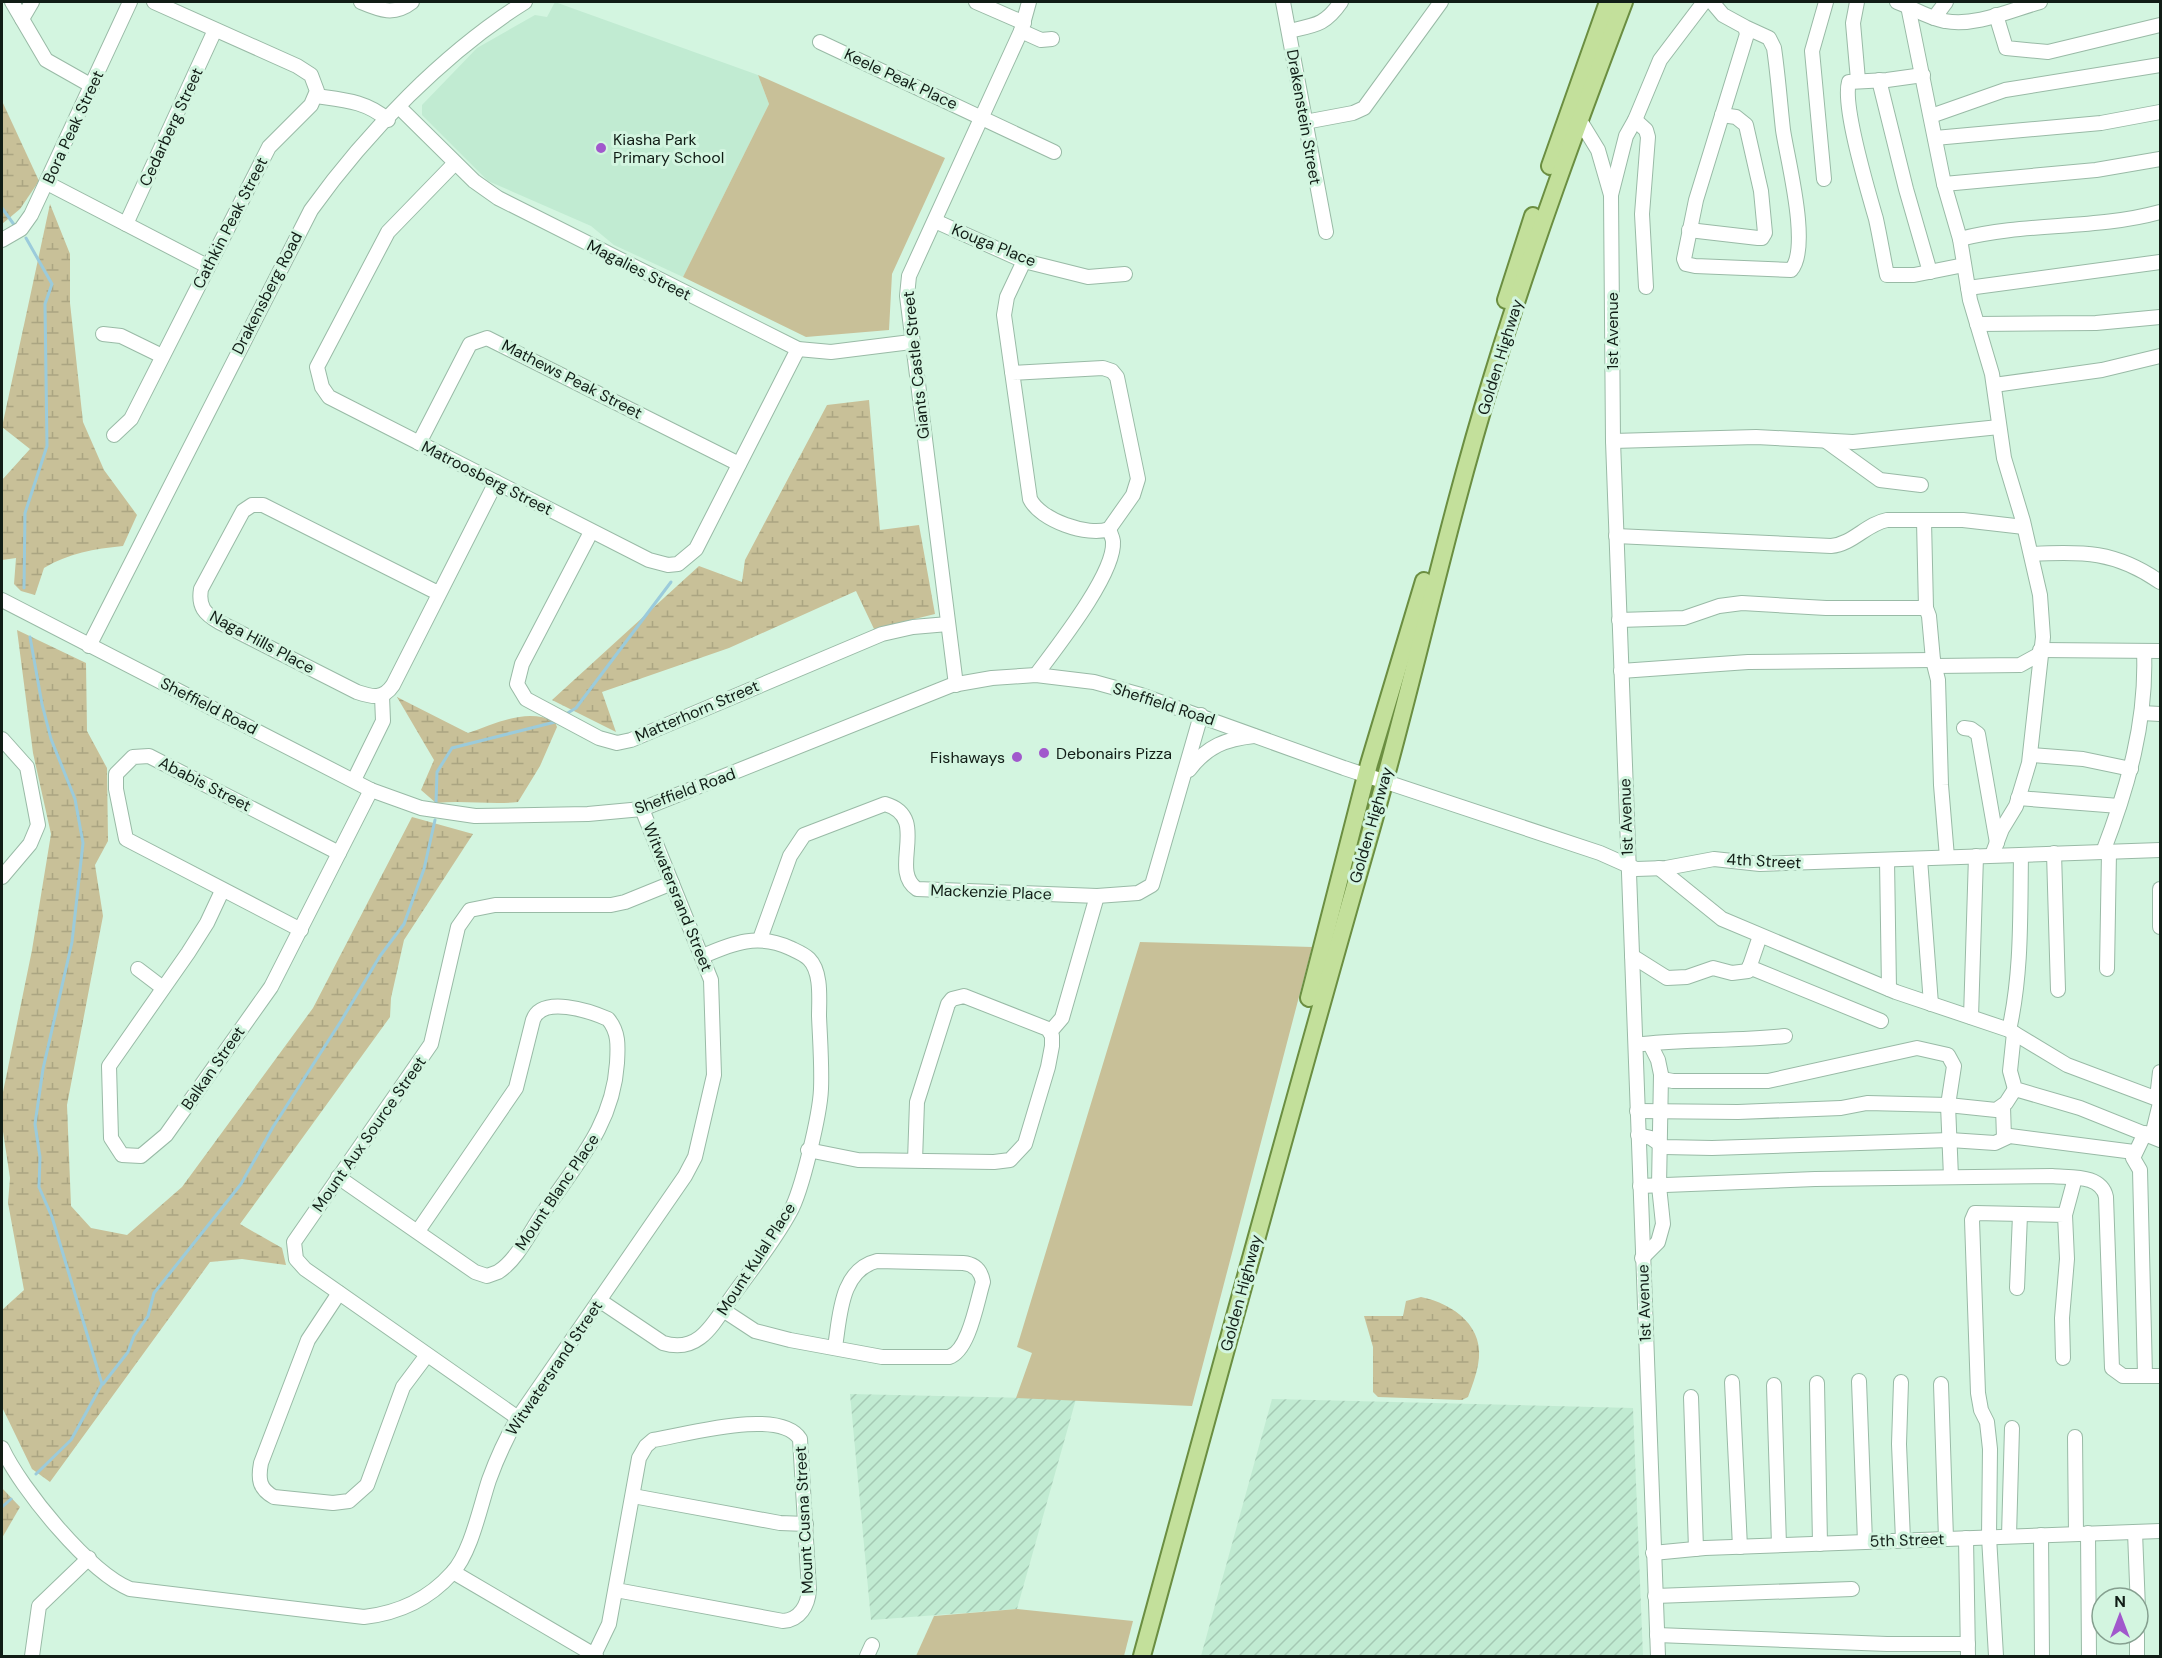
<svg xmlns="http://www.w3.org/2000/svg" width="2162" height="1658" viewBox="0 0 2162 1658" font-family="'DM Sans',sans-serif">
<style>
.built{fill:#c1ebd2}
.industrial{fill:url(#industrial-furrows)}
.grass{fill:#c8c098}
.wetland{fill:url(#wetland-marsh)}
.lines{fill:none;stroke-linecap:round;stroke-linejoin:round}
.stream{stroke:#9bcbdb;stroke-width:3}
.minor-casing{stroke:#99baa6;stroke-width:16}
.major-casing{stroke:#6b8e41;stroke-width:20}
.minor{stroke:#fff;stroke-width:14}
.major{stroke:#c3e09b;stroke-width:16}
.poi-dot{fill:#a158cc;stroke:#d3f5e0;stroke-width:2}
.labels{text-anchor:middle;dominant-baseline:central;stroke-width:6;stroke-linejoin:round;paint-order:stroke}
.street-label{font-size:16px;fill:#111d16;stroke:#d3f5e0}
.poi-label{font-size:16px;fill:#111d16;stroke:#d3f5e0;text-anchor:start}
</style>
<defs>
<pattern id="industrial-furrows" width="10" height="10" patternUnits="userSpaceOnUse" patternTransform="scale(1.5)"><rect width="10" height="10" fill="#c1ebd2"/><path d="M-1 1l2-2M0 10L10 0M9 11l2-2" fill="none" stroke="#a5c9b4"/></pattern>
<pattern id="wetland-marsh" width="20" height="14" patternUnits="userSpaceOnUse" patternTransform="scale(1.5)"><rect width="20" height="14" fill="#c8c098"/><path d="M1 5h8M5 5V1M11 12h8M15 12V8" fill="none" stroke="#aba582"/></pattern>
</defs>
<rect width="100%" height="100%" fill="#d3f5e0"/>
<!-- built -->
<path class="built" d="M555 2 758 75 769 104 683 277 614 245 591 226 488 181 422 115V105L477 48 535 15 547 17Z"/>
<!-- industrial -->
<g class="industrial">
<path d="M850 1394 1076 1399 1017 1609 871 1620Z"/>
<path d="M1272 1399 1633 1408 1643 1656H1201Z"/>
</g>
<!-- grass -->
<g class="grass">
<path d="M758 75 945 158 892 274 889 330 806 337 683 277 769 104Z"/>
<path d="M1140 942 1312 947 1192 1406 1016 1398 1032 1353 1017 1347Z"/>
<path d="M1017 1609 1133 1621 1124 1656H916L934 1616Z"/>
</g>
<!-- wetland -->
<g class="wetland">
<path d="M2 101 39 181 20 209 2 224Z"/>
<path d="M50 204 70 254V303L83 422 104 470 137 515 123 546C94 549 69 553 44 568L35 595 21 591 14 584 16 558 2 560V480L30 449 2 427Z"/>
<path d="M869 400 880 530 919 525 935 614 874 629 856 591 729 648 602 692 616 732 552 700 699 566 742 582 745 560 827 405Z"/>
<path d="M17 630 86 663 87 731 107 768 108 841 95 865 103 916 67 1105 71 1206 91 1228 127 1235 182 1187 313 1008 412 817 473 834 404 940 391 998 390 1017 240 1224 282 1248 286 1265 242 1259 210 1262 50 1482 32 1469 2 1407V1310L24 1290 8 1203 10 1178 2 1125V1097L32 950 51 834 33 753Z"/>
<path d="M397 697 468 733C495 724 527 707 555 722L557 727 540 766 518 802C491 805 464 800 436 803L421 790 434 760Z"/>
<path d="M1421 1297C1454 1304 1486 1327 1478 1365 1476 1376 1472 1386 1468 1397L1462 1400 1378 1397 1373 1392V1347L1364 1316H1403L1406 1301Z"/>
<path d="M2 1488 20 1507 2 1538Z"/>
</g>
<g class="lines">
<!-- stream -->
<g class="stream">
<path d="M2 208 15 226"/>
<path d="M24 588 25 513 47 446 45 304 52 284 26 238"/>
<path d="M30 637 42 704 51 739 75 799 83 843 72 942 43 1069 35 1124 40 1157 39 1187 52 1217 102 1384 71 1440 36 1474"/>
<path d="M566 714 576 708 671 582"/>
<path d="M436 803 437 772 452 748 555 722"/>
<path d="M103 1384 128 1352 134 1336 148 1316 154 1293 241 1184 273 1127 341 1021 380 956 404 924 424 869 435 820"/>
<path d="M2 1507 11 1499"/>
</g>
<!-- minor casing -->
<g class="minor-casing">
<g id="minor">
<path d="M12 2 46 60 92 86"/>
<path d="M361 2C380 10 394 16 412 2"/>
<path d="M976 2 1024 23"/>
<path d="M1283 2 1326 232"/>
<path d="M1712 2 1723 15 1745 27 1747 34 1696 200 1684 259 1686 264 1695 266 1791 270C1811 248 1787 158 1783 130 1780 103 1778 75 1774 48L1769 38 1745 27"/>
<path d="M1857 2 1853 23 1858 80"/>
<path d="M1897 2C1913 8 1928 18 1945 21 1975 27 2011 10 2040 2"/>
<path d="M1908 6 1944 184 1960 239 1970 300 1992 374 2004 458 2023 521 2040 595 2043 637 2029 763 2016 806 2002 829 1992 855"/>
<path d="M1996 15 2006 48 2048 52 2160 25"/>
<path d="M1934 18 1946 2"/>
<path d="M22 19 32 2"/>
<path d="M1021 31 1041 40 1052 39"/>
<path d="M1289 31C1316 25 1325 25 1341 2"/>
<path d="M820 42 1054 152"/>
<path d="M1923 75 1887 80 1849 82C1842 106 1868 191 1876 219 1880 237 1883 256 1887 275H1914L1964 265"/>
<path d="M1879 80 1906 189 1930 272"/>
<path d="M316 96C344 100 366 101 388 120"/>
<path d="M400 108 474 181 498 198 798 349 831 352 911 342"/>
<path d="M1931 116 2005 90 2160 65"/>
<path d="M1579 119 1598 150 1611 195"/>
<path d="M1635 120 1646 130 1648 137 1642 214 1646 287"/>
<path d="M1305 122 1353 113 1364 108 1441 2"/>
<path d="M1935 138 2101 123 2160 112"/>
<path d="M455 163 388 232 317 367 322 387 329 397 649 560 668 565 678 564 696 549 798 349"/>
<path d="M1824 179 1812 51 1826 2"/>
<path d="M47 183 207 266"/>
<path d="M1944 184 2096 170 2160 159"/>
<path d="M935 221 1024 261 1088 277 1125 274"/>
<path d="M126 224 215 30"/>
<path d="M1689 230 1758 238H1762L1765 233 1761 191 1746 125 1736 117 1722 115"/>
<path d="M1960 239C2025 222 2095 230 2160 212"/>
<path d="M2 240 21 229 31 215 130 2"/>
<path d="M1968 288 2160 262"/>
<path d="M1977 324 2096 323 2160 317"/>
<path d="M103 334 121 336 162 356"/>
<path d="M1012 373 1103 368 1112 371 1117 377 1138 479 1133 495 1109 529C1088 537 1040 520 1030 499L1004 315 1007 297 1024 261"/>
<path d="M1994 385 2102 370 2160 356"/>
<path d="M114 435 131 419 269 147 311 105 317 91 311 75 297 66 154 2"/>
<path d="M1613 441 1756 437 1853 442 1999 427"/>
<path d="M1826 441 1880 480 1921 485"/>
<path d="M419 443 470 344 487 338 739 464"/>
<path d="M1924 521 1926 608 1929 616 1933 660 1938 680 1941 785 1947 857"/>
<path d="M591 532 522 664 517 684 526 699 599 738 617 743 631 740 882 634 913 627 948 624"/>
<path d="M1616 536 1831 546C1853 544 1866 524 1887 520H1963L2024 527"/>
<path d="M2031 554C2082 551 2116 551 2160 582"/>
<path d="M438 593 263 505H252L243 511 201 589C198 607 205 614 219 622L357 692C372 697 383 700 393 685L496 482"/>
<path d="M2 600 371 790 421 808 475 816 588 814 642 809 952 685 992 678 1036 675 1094 682 1141 695 1344 768 1600 853 1636 869 1666 868 1714 859 1760 864 2160 850"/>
<path d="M1619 620 1684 618 1719 606 1742 603 1826 608H1926"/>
<path d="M89 646 311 210C366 133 445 52 525 2"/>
<path d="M2040 650 2160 651"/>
<path d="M1936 666 2020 665 2040 654"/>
<path d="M1621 671 1748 662 1933 660"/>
<path d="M1036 675C1056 648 1115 574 1113 542 1113 538 1110 533 1109 529"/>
<path d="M956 685 907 296 909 276 1021 31 1029 2"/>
<path d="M2142 713 2160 714"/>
<path d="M1964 728 1971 729 1978 734 1997 843"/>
<path d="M2 739 27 767 38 825 30 844 2 877"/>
<path d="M2031 755 2083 759 2131 769"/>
<path d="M1189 770C1207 746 1226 739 1254 736"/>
<path d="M354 780 383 721 382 696"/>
<path d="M2018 798 2119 806"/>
<path d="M2103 852C2128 787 2147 721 2144 651"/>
<path d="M2054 853 2058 990"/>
<path d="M1920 859 1931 1004"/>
<path d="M1887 860 1889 989"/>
<path d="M1659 868 1722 919 1896 992 2009 1030 2067 1065 2160 1100"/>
<path d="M2160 889V927"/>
<path d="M222 891 207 923 188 953 109 1066 111 1138 122 1155 141 1156 166 1135 271 987 371 790"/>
<path d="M301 930 126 839 116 789V774L133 757 149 756 339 853"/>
<path d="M760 939 790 856 804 835 885 804C931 817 888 870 917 889L1097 896 1138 893 1152 885 1201 715"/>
<path d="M1632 956 1667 978 1687 977 1713 968 1732 973 1748 971 1760 936"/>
<path d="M1749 967 1881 1021"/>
<path d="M138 969 163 988"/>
<path d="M2107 969 2109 852"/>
<path d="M1971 1017 1976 856"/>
<path d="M2009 1030C2022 973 2020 913 2021 855"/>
<path d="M1050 1032 1062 1018 1097 896"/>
<path d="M2014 1033 2010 1071 2015 1089 2080 1108 2160 1140"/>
<path d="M1643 1044C1690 1039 1738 1041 1785 1036"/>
<path d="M1650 1044 1658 1060 1662 1079 1673 1081H1768L1917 1048 1948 1055 1954 1066 1948 1105 1951 1177"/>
<path d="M2157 1098 2160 1072"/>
<path d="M2003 1107 2004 1138"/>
<path d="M1637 1111 1738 1112 1841 1108 1867 1103 1948 1105 1996 1110 2006 1103 2015 1089"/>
<path d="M2145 1133 2133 1158 2140 1170 2145 1375"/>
<path d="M1638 1135 1651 1138 1664 1147 1712 1148 1950 1140 1995 1143 2010 1136 2134 1152"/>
<path d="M2152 1136 2160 1103"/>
<path d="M808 1150 858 1160 994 1162 1010 1160 1025 1144 1048 1067 1052 1046V1036L1048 1029 964 996 952 999 948 1004 917 1102 915 1161"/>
<path d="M338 1177 475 1272 487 1276 498 1272C517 1260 530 1232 543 1213 576 1164 613 1125 617 1063 618 1046 619 1032 608 1019 590 1011 542 995 533 1020L516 1088 418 1231"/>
<path d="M1640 1186 1815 1179 2052 1176C2071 1178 2101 1174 2106 1197L2112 1368 2123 1376H2160"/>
<path d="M2065 1215 2075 1178"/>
<path d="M1642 1258 1658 1242 1663 1224 1659 1186 1661 1075"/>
<path d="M2017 1288 2020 1215"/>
<path d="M339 1293 308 1340 261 1463C258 1479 259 1489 274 1497L333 1503 349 1501 367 1485 403 1387 427 1355"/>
<path d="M599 1300 663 1343C699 1354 713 1324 731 1298 751 1270 774 1242 790 1212 802 1191 820 1114 821 1089 822 1065 820 1040 819 1016 819 1000 822 972 809 959 804 954 796 951 790 948 758 933 733 943 703 956"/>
<path d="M723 1310 755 1331 790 1340 882 1357H949C969 1351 977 1301 983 1282 981 1271 975 1264 963 1263L877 1261C840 1270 840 1317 835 1347"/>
<path d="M1859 1381 1865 1542"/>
<path d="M1732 1382 1740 1547"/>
<path d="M1901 1382 1899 1444 1903 1540"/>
<path d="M1817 1383 1820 1544"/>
<path d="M1941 1384 1946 1539"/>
<path d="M1774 1385 1779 1545"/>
<path d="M1691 1397 1696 1549"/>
<path d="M518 1418 305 1269 296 1259 294 1242 431 1044 458 927 470 910 495 905H611L625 902 672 883"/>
<path d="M2075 1437 2076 1534"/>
<path d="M2 1448C21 1489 89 1572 130 1589L364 1617C399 1613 428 1600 452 1573 471 1553 480 1507 489 1480 497 1458 506 1438 518 1418L685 1176 695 1157 714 1075 711 980 642 809"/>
<path d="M633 1496 780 1523 806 1524"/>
<path d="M2135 1532 2138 1609"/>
<path d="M2088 1533 2089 1656"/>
<path d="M2041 1535 2042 1656"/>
<path d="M2009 1536 2012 1428"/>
<path d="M1966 1538 1968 1656"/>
<path d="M1653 1553 1705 1548 2160 1531"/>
<path d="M453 1572 596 1656"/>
<path d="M1655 1596 1852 1589"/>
<path d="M1657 1635 1887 1644H1968"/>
<path d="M594 1655 609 1624 639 1458 646 1446 653 1440C685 1435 780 1407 800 1439L809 1590C808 1605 800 1620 783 1621L616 1590"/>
<path d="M32 1656 39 1606 89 1558"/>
<path d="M867 1656 872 1645"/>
<path d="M1658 1656 1613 441 1611 195 1626 136 1635 120 1660 60 1704 2"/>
<path d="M1996 1656 1989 1537 1990 1449 1987 1422 1981 1410 1978 1393 1972 1220 1975 1213 2065 1215 2067 1259 2062 1318 2063 1358"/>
<path d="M2137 1656V1634"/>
</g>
</g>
<!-- major casing -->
<g class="major-casing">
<g id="major">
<path d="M1550 166 1608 2"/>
<path d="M1506 300 1533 216"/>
<path d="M1309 998 1369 764 1424 581"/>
<path d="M1142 1656C1217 1381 1292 1105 1371 830 1414 680 1446 527 1492 378 1531 250 1577 126 1624 2"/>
</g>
</g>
<!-- minor -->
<use href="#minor" class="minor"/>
<!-- major -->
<use href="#major" class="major"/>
</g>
<!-- markers -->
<g class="poi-dot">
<circle cx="601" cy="148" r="6"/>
<circle cx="1044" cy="753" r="6"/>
<circle cx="1017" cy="757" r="6"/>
</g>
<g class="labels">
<!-- street labels -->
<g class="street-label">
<text transform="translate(901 79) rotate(25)">Keele Peak Place</text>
<text transform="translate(1304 117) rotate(80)">Drakenstein Street</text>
<text transform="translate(73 127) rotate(-65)">Bora Peak Street</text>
<text transform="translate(171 127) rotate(-65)">Cedarberg Street</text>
<text transform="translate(230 223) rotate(-63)">Cathkin Peak Street</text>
<text transform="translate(994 245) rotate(22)">Kouga Place</text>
<text transform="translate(639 270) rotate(27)">Magalies Street</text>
<text transform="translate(267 293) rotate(-63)">Drakensberg Road</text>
<text transform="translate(1612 331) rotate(-90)">1st Avenue</text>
<text transform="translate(1500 357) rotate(-73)">Golden Highway</text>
<text transform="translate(916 365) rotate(-96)">Giants Castle Street</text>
<text transform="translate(572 379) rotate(27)">Mathews Peak Street</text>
<text transform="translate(487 478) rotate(27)">Matroosberg Street</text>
<text transform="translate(262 642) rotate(28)">Naga Hills Place</text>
<text transform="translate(1164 704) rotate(18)">Sheffield Road</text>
<text transform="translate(209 706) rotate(27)">Sheffield Road</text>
<text transform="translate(697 711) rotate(-23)">Matterhorn Street</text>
<text transform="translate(205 784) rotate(27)">Ababis Street</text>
<text transform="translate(685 791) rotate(-20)">Sheffield Road</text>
<text transform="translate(1626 817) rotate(-92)">1st Avenue</text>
<text transform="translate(1371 825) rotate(-74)">Golden Highway</text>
<text transform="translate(1764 861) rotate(3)">4th Street</text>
<text transform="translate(991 892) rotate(2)">Mackenzie Place</text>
<text transform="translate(678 897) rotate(68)">Witwatersrand Street</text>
<text transform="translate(213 1068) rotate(-55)">Balkan Street</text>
<text transform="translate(369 1134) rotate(-55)">Mount Aux Source Street</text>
<text transform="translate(557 1192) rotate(-56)">Mount Blanc Place</text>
<text transform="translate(756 1259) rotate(-57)">Mount Kulal Place</text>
<text transform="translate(1241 1293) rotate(-75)">Golden Highway</text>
<text transform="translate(1644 1303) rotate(-92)">1st Avenue</text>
<text transform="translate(554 1368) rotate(-56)">Witwatersrand Street</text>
<text transform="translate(804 1520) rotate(-93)">Mount Cusna Street</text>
<text transform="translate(1907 1540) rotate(-2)">5th Street</text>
</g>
<!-- poi labels -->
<g class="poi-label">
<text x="613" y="139">Kiasha Park<tspan x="613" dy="18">Primary School</tspan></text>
<text x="1056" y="753">Debonairs Pizza</text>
<text x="1005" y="757" text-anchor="end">Fishaways</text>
</g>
</g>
<!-- border -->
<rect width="2162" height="1658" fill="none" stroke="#111d16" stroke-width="6"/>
<!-- north arrow -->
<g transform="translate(2120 1616)"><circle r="28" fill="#d3f5e0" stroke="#859f8f" stroke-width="1.5"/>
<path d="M0-4.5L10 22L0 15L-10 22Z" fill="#a158cc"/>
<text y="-9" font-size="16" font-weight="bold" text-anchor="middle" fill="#111d16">N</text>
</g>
</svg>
